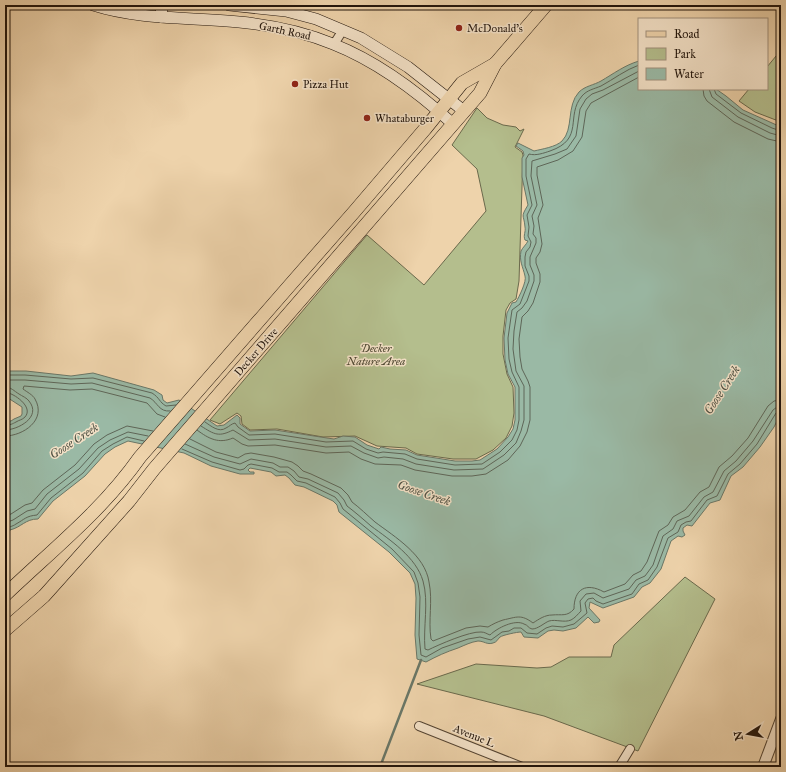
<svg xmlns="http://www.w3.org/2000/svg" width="786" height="772" viewBox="0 0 786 772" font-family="'IM FELL Great Primer',serif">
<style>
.green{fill:#b4be8d;stroke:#6a694c}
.water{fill:#9ab9a5;stroke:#6a7767}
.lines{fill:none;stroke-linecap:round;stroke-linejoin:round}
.shore{stroke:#5e6658;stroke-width:1}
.stream{stroke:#6a7767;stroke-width:2.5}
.minor-casing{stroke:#544433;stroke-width:10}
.tertiary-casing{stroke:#544433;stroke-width:12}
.secondary-casing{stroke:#21140b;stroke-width:12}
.primary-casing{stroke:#21140b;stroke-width:14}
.minor{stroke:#f4e2c8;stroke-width:8}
.tertiary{stroke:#f4e2c8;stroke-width:10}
.secondary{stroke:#f4e2c8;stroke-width:11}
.primary{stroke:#eed3ab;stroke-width:13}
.poi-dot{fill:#8f2418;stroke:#f4e2c8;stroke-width:1.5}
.labels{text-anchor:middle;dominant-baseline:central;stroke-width:3;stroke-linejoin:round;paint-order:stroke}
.poi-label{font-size:11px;fill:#21140b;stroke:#f4e2c8;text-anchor:start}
.street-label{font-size:11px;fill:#21140b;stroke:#f4e2c8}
.park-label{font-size:11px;font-style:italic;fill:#4d4732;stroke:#f4e2c8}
.water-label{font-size:12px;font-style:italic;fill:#4b4e41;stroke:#f4e2c8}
</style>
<rect width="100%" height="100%" fill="#eed3ab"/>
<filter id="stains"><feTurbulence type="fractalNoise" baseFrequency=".005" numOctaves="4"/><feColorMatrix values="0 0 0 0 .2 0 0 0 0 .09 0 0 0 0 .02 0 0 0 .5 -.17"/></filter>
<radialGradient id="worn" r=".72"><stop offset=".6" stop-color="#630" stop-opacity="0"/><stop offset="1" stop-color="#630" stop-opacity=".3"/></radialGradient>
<!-- green -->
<g class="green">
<path d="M781 50V122L755 112 739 101 749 89H767V67Z"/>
<path d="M477 108 487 118 503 125 516 127 520 131 524 129 515 147 522 152 523 155 519 281 516 299 510 303 506 310 503 336V354L507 374 513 387 514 413 512 426 506 438 493 450 476 459H453L417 454 406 448 377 446 355 436 323 437 277 429 250 430 242 424 241 416 237 413 220 424 210 420 367 235 424 285 486 211 477 169 452 145Z"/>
<path d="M685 577 715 599 638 751 544 716 417 684 476 664 537 668 551 667 569 657H611L614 645Z"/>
</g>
<!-- water -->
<path class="water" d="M639 61V89H716L726 96 743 110 781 127V413L774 427 760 447 743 467 731 476 720 500 710 503 692 526 687 525 683 528V531L685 535 682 537 678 536 671 541 661 569 650 583 642 587 634 597 603 608 590 602 589 608 600 620 599 622 594 623 588 617 576 628 563 631 554 630 548 631 538 638 524 637 521 632C517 632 503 635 500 637 497 640 497 642 493 643 487 645 484 641 478 641 471 642 465 645 458 648 446 652 437 656 426 662L417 659 415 635 416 598 415 584 410 573 389 552 339 512 337 505 333 501 304 487 295 485 289 478 285 475 276 476 271 472 250 468 248 470 250 472H254V474H240L211 466 184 453 128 441 115 447 105 454 85 476 53 501 38 519C25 519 22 527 10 530L5 538V421H11L14 419 21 416 22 414V407L5 396V371H26L71 376 93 373 154 390 162 395 163 400 167 403 179 400 217 426 224 425 237 415 240 418V424L250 431 275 430 327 438 334 439 343 436 355 437 367 445 379 449 381 447 390 449 406 450 417 455 455 461H472L480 460 497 449 508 437 513 429 515 420V387L508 374 505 360 504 338 507 313 512 303 516 302C519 297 527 281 525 276 523 267 519 261 521 251 523 247 526 245 528 241L525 240C523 235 526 232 525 227 524 214 520 218 528 205L522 177V158L524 155 523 151 516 146 518 143 534 151C542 149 556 147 562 141 574 129 566 106 579 92 585 86 594 85 601 81 613 74 625 65 639 61Z"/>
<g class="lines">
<!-- shore -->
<g class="shore">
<path d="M703 89 704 96 707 101 734 122 768 139 781 142"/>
<path d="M709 89 712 97 738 117 770 133 781 136"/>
<path d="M714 89 716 94 741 113 772 128 781 131"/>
<path d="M5 375H25L71 379 93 378 152 393C160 398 159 402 166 406L176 405"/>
<path d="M5 380H25L71 384 92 383 150 398C158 403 159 412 170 411"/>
<path d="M5 387C11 387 14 391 19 394 22 396 27 398 29 401 42 417 18 430 5 430"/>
<path d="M5 392C14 393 34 407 25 417 22 420 19 420 16 422 12 424 11 425 5 425"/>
<path d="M205 422C211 426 219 433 226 428 230 426 231 424 235 423L238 427 249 435 275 434 326 442 353 441 366 449 378 453 383 452 405 454 417 459 455 465 482 464 500 452 512 440 517 430 519 420V387L512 372 509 359 508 338 512 310 520 304 529 281V276L525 266V257L526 252 530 247 531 242 528 236 529 227 527 215 532 205 526 176V159L529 154C536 156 544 153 550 151 585 139 565 116 582 96 587 90 594 89 601 86 614 79 625 70 639 65"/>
<path d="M201 426C215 435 219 437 233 430L249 440 275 439 326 447 351 446 364 453 378 458 384 457 403 459 416 464 454 470 483 469 504 455 516 443 521 431 524 420V386L516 371 513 349 514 331 517 312 522 308 527 301 534 281V275L530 265V257L536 243V238L533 234 534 226 532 216 537 205 531 176 532 161 555 154 567 149 576 136 580 109 586 99 592 94 603 90 639 71"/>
<path d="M197 430C209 439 219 444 233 438L242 444 248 446 275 445 326 453 349 452 361 459 375 464 401 465 415 470 452 476H472L486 474 508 460 520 446 527 432 530 420V387L528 381 522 369 520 357 519 339 522 317 528 311 533 303 540 282V274L536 263V258L540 252 542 244 538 218 543 205 537 175V167L558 160 573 151 582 137 586 111 591 103 639 77"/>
<path d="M5 436C23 436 47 420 35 399 33 395 27 392 23 389L24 386 70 390 92 389 147 403 157 414 165 417"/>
<path d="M190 439 216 452 238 458 245 454 251 453 274 457 292 462 298 466 303 471 311 474 341 488 348 495 352 502C360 508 367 515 375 522 395 537 425 555 429 582 433 601 428 620 431 639L433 641 466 628 480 626 488 627C493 624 497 622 503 620 517 617 521 614 533 623 539 619 545 615 552 615 562 614 567 617 574 609 574 589 586 582 604 592L625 584 633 575 641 571 647 562 659 531 668 525 673 517 685 510 700 492 709 487 719 467 732 456 748 438 768 406 774 401 781 400"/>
<path d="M185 444 214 457 240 464 251 459 273 463 280 467H288L294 471 299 477 308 479 338 493 344 500 347 506C355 512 363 519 371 526 390 540 416 557 423 581 429 602 423 627 425 649L428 650C438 645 470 631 481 632 485 632 487 634 490 635 497 628 515 619 524 624 528 625 528 628 532 629 538 629 544 623 549 621 556 619 564 623 571 620 575 618 578 614 581 611L580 601 586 594 594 593 603 598 629 589 636 580 645 576 648 572 653 565 663 536 673 529 677 521 689 516 704 497 713 492 724 471 736 461 753 441 773 410 777 407 781 406"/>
<path d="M182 449 212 462 240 470 244 469 248 465 251 464 272 468 279 472H287L291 475 297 481 306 483 335 497 340 503 343 509 392 549 414 572 418 583 420 597 419 635 421 655 426 657 442 648 468 639 480 637 491 640 502 632 509 631 514 628H521L527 633 537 634 546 628 552 626 563 627 574 624 587 613 585 603 588 599 593 598 596 601 603 604 632 594 639 584 648 580 657 567 668 538 678 532 681 525 686 522 691 521 707 500 717 496 728 474 740 464 757 444 776 413 781 411"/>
<path d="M5 516 11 514 25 505 32 503 43 490 75 465 94 444 107 435 127 426 153 431"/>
<path d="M5 523 13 520 27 511 35 509 47 494 79 469 98 448 110 440 128 432 148 436"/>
<path d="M5 530C9 526 12 527 16 524 25 519 26 516 37 515L51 498 83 473 102 451 113 444 127 437 144 441"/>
</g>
<!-- stream -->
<path class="stream" d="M380 767 421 660"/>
<!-- minor casing -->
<g class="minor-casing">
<g id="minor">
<path d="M334 44 343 30"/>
<path d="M419 726 522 767"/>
<path d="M619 767 630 749"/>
</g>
</g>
<!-- tertiary casing -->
<g class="tertiary-casing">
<path id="tertiary" d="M763 767 781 719"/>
</g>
<!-- secondary casing -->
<g class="secondary-casing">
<g id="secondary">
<path d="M93 5C140 20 190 17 239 22 271 25 304 32 333 44 376 61 419 93 453 124"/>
<path d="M229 5 286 11 316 19 361 38 408 67 464 111"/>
<path d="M161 17 162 5"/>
</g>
</g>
<!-- primary casing -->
<g class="primary-casing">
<g id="primary">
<path d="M5 595C52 550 102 511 140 457L290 285 354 212 425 129 462 83 495 64"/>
<path d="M5 630 44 596 129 501 154 469 480 93 495 64 546 5"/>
</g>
</g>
<!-- minor -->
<use href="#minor" class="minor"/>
<!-- tertiary -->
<use href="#tertiary" class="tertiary"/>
<!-- secondary -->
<use href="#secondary" class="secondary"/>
<!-- primary -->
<use href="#primary" class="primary"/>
</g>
<!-- markers -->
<g class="poi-dot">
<circle cx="459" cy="28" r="4"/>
<circle cx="295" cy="84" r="4"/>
<circle cx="367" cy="118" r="4"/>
</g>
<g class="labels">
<!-- poi labels -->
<g class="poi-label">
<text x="467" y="28">McDonald's</text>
<text x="303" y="84">Pizza Hut</text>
<text x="375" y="118">Whataburger</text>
</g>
<!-- street labels -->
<g class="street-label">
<text transform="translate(285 31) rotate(12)">Garth Road</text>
<text transform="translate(256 352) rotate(-49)">Decker Drive</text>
<text transform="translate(474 736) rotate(22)">Avenue L</text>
</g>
<!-- park labels -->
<g class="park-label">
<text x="376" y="348">Decker<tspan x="376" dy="13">Nature Area</tspan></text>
</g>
<!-- water labels -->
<g class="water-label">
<text transform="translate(722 390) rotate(-57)">Goose Creek</text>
<text transform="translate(74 441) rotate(-33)">Goose Creek</text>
<text transform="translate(424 493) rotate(19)">Goose Creek</text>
</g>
</g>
<!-- margin -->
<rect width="786" height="772" fill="none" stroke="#eed3ab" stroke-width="20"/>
<rect x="6" y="6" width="774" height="760" fill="none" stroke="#21140b" stroke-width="2"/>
<rect x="10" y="10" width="766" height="752" fill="none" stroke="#21140b"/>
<!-- legend -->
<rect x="638" y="18" width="130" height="72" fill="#f4e2c8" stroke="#a0907c"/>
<rect x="646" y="31" width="20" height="6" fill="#eed3ab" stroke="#a0907c"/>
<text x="674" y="38" font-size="12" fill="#21140b">Road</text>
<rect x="646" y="48" width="20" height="12" fill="#b4be8d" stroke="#a0907c"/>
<text x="674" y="58" font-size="12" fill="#21140b">Park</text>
<rect x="646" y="68" width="20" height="12" fill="#9ab9a5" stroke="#a0907c"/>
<text x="674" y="78" font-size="12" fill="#21140b">Water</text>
<!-- north arrow -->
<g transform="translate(748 734) rotate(259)" stroke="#f4e2c8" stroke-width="3" paint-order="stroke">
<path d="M0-3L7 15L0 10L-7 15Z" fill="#21140b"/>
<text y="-6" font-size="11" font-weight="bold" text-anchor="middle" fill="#21140b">N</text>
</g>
<rect width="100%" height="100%" filter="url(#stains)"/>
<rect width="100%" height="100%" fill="url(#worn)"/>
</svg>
